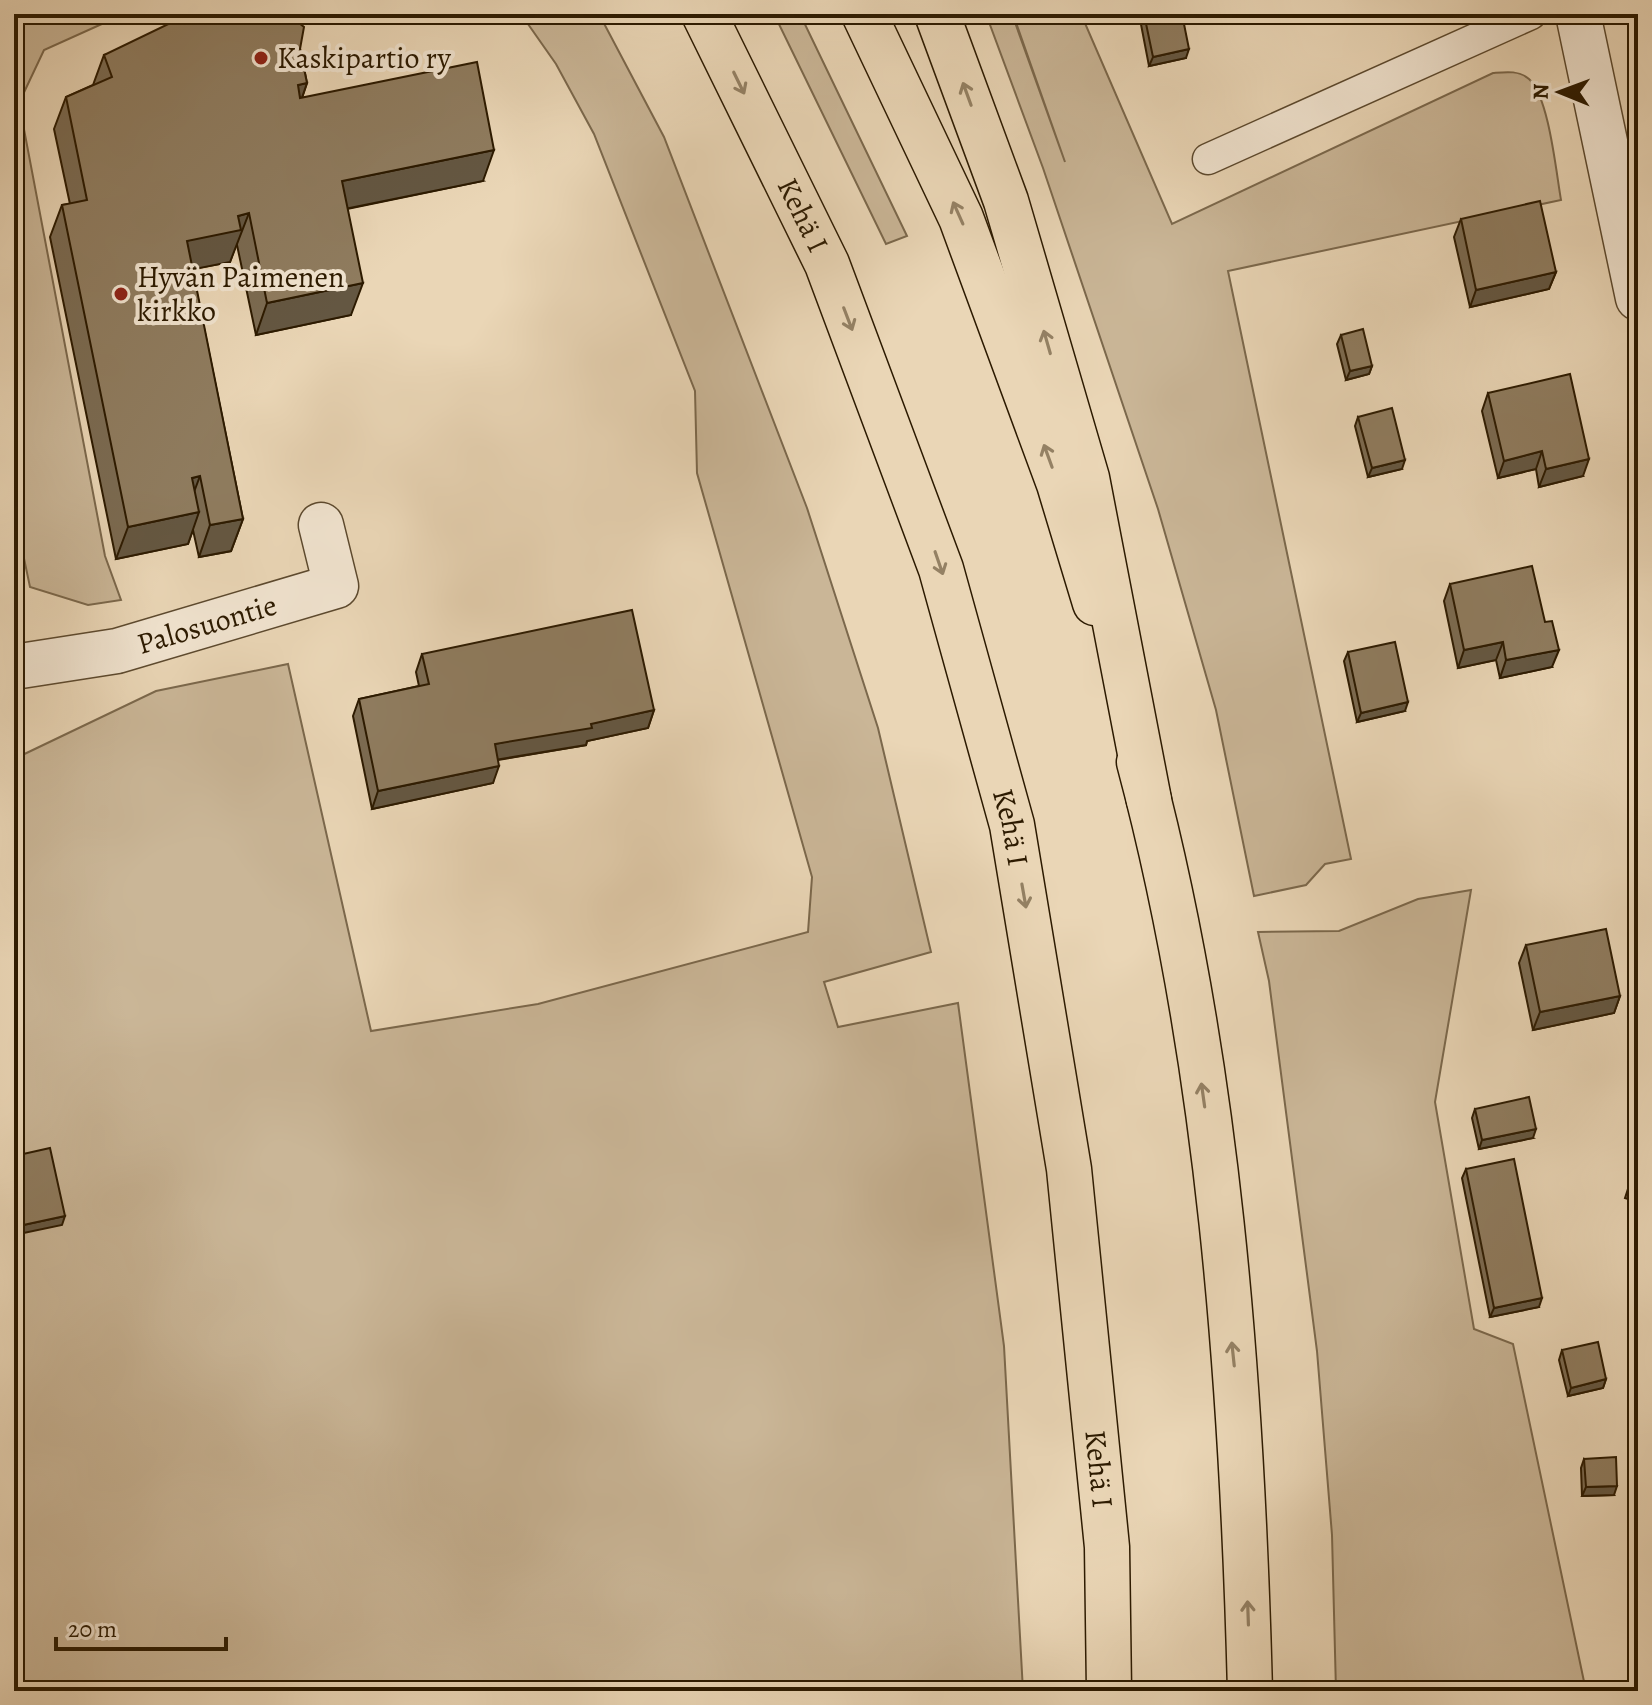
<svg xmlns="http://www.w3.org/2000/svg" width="1652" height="1705" viewBox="0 0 1652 1705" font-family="Alegreya,serif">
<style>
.green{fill:#cab697;stroke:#7b684c;stroke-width:2}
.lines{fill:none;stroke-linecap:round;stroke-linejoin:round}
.service-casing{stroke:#5c492e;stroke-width:33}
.minor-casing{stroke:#5c492e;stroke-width:47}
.trunk-casing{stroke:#2c1a00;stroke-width:47}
.motorway-casing{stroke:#2c1a00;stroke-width:47}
.service{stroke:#f1e4d0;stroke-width:30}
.minor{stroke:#f1e4d0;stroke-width:44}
.trunk{stroke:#ead6b6;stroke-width:44}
.motorway{stroke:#ead6b6;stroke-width:44}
.wall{fill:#7b6b52;stroke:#2c1a00;stroke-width:2}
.shaded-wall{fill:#645742;stroke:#2c1a00;stroke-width:2}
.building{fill:#8f7c5f;stroke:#2c1a00;stroke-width:2}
.oneway{stroke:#948164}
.poi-dot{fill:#8f2418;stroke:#f1e4d0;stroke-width:3}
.labels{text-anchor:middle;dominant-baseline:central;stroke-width:8;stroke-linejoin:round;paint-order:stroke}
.poi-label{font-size:30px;fill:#2c1a00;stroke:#f1e4d0;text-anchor:start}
.street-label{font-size:30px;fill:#2c1a00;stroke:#f1e4d0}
</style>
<rect width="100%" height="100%" fill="#ead6b6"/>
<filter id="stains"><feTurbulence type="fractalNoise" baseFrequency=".0025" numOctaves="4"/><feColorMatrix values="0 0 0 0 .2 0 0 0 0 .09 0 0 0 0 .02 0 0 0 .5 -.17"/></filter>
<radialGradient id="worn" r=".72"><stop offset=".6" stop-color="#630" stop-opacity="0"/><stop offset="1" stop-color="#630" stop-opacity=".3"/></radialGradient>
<!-- green -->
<g class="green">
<path d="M14 14H124L44 50 19 103 105 556 121 600 88 605 30 587 14 511Z"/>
<path d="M521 14H599L664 137 807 508 878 728 931 952 824 982 838 1027 958 1003 1004 1346 1023 1691H14V759L156 691 288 664 371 1031 538 1004 808 932 812 877 697 473 695 391 594 134 556 64Z"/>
<path d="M774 14H800L907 236 886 244Z"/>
<path d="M986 14H1012L1065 162 1013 14H1081L1172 224 1493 73C1505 72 1519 70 1529 79 1549 97 1556 172 1561 200L1228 271 1351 859 1325 864 1306 885 1254 896 1216 710 1158 509 1043 168Z"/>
<path d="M1471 890 1435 1102 1474 1329 1513 1344 1586 1691H1336L1332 1535 1317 1351 1269 981 1258 932 1339 931 1418 899Z"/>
</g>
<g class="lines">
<!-- service casing -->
<g class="service-casing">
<path id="service" d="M1208 159 1531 14"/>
</g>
<!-- minor casing -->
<g class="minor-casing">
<g id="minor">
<path d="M1578 14 1638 298"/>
<path id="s1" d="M14 667 117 651 336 586 321 525"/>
</g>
</g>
<!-- trunk casing -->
<g class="trunk-casing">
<g id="trunk">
<path id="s2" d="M704 14 827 264 941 569 1012 825 1069 1169 1107 1547 1109 1691"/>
<path d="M864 14 961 218 1059 484 1095 603"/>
<path d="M1139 762C1219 1061 1242 1382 1250 1691"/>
</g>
</g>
<!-- motorway casing -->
<g class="motorway-casing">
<path id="motorway" d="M937 14 1006 201 1087 478 1149 800"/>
</g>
<!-- service -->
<use href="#service" class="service"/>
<!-- minor -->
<use href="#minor" class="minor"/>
<!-- trunk -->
<use href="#trunk" class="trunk"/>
<!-- motorway -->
<use href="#motorway" class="motorway"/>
</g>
<!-- wall -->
<g class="wall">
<path d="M1139 14H1182L1186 58 1149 66Z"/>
<path d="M294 19 307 83 302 98 483 181 347 209 351 315 256 335 237 245H236L230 262 192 269 243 519 231 551 199 557 193 530 188 544 116 559 50 237 62 205 70 204 54 129 66 97 93 85 104 55Z"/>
<path d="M1461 219 1556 272 1549 289 1470 307 1454 237Z"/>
<path d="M1341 335 1372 366 1369 374 1346 380 1337 344Z"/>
<path d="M1488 393 1583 476 1539 487 1536 469 1498 478 1482 411Z"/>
<path d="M1358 417 1402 469 1368 477 1355 426Z"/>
<path d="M1450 584 1552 667 1500 678 1496 660 1458 668 1444 601Z"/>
<path d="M1348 652 1405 711 1357 722 1344 661Z"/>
<path d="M422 654 654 710 648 728 587 741 586 745 498 760 493 783 372 809 353 716 359 699 419 686 416 672Z"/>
<path d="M1526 945 1620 996 1614 1013 1533 1030 1519 963Z"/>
<path d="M1475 1109 1533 1138 1479 1149 1472 1118Z"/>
<path d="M1638 1158V1202L1625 1198Z"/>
<path d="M1466 1169 1539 1307 1490 1317 1462 1178Z"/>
<path d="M1562 1350 1606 1379 1603 1388 1568 1396 1559 1360Z"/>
<path d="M1584 1459 1614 1495 1582 1496 1581 1468Z"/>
</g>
<!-- shaded-wall -->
<g class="shaded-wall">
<path d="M1189 49 1186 58 1149 66 1153 57Z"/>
<path d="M307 83 296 115 298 85Z"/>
<path d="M494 150 483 181 330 212 342 181Z"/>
<path d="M249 213 230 262 175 273 187 241 238 216Z"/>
<path d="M1556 272 1549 289 1470 307 1476 290Z"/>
<path d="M363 283 351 315 256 335 267 303Z"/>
<path d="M1372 366 1369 374 1346 380 1350 371Z"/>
<path d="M1542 451 1536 469 1498 478 1504 461Z"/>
<path d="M1589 459 1583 476 1539 487 1546 469Z"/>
<path d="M1405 460 1402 469 1368 477 1372 468Z"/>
<path d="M200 476 188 508 192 478Z"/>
<path d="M199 512 188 544 116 559 128 527Z"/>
<path d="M243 519 231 551 199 557 210 525Z"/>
<path d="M1503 642 1496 660 1458 668 1464 650Z"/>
<path d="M1559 650 1552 667 1500 678 1506 660Z"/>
<path d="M1408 702 1405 711 1357 722 1361 713Z"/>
<path d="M654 710 648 728 587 741 586 745 489 761 495 744Z"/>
<path d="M499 766 493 783 372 809 378 791Z"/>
<path d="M1620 996 1614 1013 1533 1030 1540 1012Z"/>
<path d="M1536 1129 1533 1138 1479 1149 1482 1140Z"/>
<path d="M65 1216 62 1225 14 1235V1227Z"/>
<path d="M1542 1298 1539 1307 1490 1317 1494 1308Z"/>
<path d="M1606 1379 1603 1388 1568 1396 1571 1388Z"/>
<path d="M1617 1486 1614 1495 1582 1496 1586 1487Z"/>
</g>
<!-- building -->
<g class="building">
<path d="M189 14H296L294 19 304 27 300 49 307 83 298 85 300 98 477 62 494 150 342 181 363 283 267 303 249 213 238 216 241 230 187 241 243 519 210 525 200 476 192 478 199 512 128 527 62 205 87 200 66 97 112 77 104 55Z"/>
<path d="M1144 14H1182L1189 49 1153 57Z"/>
<path d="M1540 201 1556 272 1476 290 1461 219Z"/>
<path d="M1363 329 1372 366 1350 371 1341 335Z"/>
<path d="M1570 374 1589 459 1546 469 1542 451 1504 461 1488 393Z"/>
<path d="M1392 408 1405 460 1372 468 1358 417Z"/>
<path d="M1532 566 1545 622 1552 621 1559 650 1506 660 1503 642 1464 650 1450 584Z"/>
<path d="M632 610 654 710 591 724 592 728 495 744 499 766 378 791 359 699 429 684 422 654Z"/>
<path d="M1395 642 1408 702 1361 713 1348 652Z"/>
<path d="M1606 929 1620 996 1540 1012 1526 945Z"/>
<path d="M1529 1097 1536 1129 1482 1140 1475 1109Z"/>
<path d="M50 1148 65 1216 14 1227V1156Z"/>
<path d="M1514 1159 1542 1298 1494 1308 1466 1169Z"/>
<path d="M1638 1161V1182L1632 1181Z"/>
<path d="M1598 1342 1606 1379 1571 1388 1562 1350Z"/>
<path d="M1616 1457 1617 1486 1586 1487 1584 1459Z"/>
</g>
<!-- one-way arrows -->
<defs><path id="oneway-shaft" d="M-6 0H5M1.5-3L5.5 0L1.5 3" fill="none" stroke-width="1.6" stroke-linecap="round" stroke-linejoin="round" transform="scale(2)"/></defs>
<g class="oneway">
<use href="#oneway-shaft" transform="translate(739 83) rotate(64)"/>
<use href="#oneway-shaft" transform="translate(967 94) rotate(-110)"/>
<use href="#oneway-shaft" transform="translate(958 213) rotate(-114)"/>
<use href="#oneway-shaft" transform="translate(848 319) rotate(69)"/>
<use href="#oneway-shaft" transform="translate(1047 342) rotate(-106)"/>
<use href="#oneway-shaft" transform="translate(1048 456) rotate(-110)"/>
<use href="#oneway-shaft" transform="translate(939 563) rotate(71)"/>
<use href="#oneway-shaft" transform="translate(1024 896) rotate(80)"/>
<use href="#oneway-shaft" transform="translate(1203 1095) rotate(-98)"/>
<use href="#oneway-shaft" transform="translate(1233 1354) rotate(-96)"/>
<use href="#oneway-shaft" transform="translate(1248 1613) rotate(-92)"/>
</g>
<!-- markers -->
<g class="poi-dot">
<circle cx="261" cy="58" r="8"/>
<circle cx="121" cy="294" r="8"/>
</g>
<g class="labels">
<!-- poi labels -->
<g class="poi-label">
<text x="277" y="58">Kaskipartio ry</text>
<text x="137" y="277">Hyvän Paimenen<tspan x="137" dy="34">kirkko</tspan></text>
</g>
<!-- street labels -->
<g class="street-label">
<text stroke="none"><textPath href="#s2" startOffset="224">Kehä I</textPath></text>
<text stroke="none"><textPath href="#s1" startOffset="198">Palosuontie</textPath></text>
<text stroke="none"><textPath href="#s2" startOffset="872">Kehä I</textPath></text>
<text stroke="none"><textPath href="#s2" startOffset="1520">Kehä I</textPath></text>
</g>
</g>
<!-- margin -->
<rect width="1652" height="1705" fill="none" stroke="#ead6b6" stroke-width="48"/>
<rect x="16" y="16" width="1620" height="1673" fill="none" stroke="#2c1a00" stroke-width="4"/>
<rect x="24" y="24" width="1604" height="1657" fill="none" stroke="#2c1a00" stroke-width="2"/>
<!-- north arrow -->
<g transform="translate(1560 92) rotate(271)" stroke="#f1e4d0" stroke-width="6" paint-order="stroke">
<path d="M0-6L14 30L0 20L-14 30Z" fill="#2c1a00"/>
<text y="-12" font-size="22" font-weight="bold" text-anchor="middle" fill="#2c1a00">N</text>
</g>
<!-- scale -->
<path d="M56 1637v12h170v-12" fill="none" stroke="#2c1a00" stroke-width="4"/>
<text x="68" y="1637" font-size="24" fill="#2c1a00" stroke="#f1e4d0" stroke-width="6" paint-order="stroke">20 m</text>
<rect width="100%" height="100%" filter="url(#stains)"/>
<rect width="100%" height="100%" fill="url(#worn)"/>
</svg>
